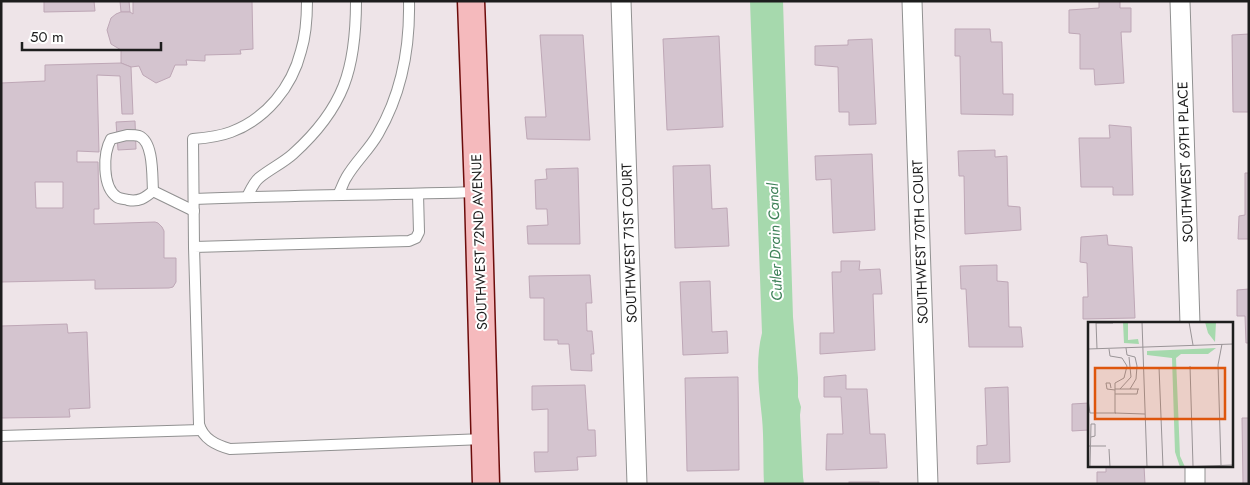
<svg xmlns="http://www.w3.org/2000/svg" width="1250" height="485" viewBox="0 0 1250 485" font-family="Jost,sans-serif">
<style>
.water{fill:#a6d9ad}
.building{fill:#d4c4cf;stroke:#bea7b6;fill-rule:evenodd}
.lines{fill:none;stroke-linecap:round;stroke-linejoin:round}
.lane-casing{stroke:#919191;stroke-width:12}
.street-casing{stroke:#919191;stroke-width:21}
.secondary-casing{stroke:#6d0c0b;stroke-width:29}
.lane{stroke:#fff;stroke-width:10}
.street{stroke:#fff;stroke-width:19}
.secondary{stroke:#f5babd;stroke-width:26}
.labels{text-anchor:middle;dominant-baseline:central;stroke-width:4;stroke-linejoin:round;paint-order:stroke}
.street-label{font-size:14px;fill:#1d1d1d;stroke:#fff}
.water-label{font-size:15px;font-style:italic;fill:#40825a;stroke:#fff}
.inset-road{fill:none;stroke:#9a9497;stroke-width:1}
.view{fill:#de560d;fill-opacity:0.15;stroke:#de560d;stroke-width:2.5}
.inset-edge{fill:none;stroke:#1d1d1d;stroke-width:2.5}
</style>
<rect width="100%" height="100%" fill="#eee4e8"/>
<!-- water -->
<path class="water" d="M750 1H783L793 317 798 378V397L801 407 800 415 803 477 804 484H764C763 462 764 439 762 418 759 389 755 361 762 333Z"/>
<!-- building -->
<g class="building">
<path d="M44 1H94L95 11 44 12Z"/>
<path d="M120 1H129L130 12H121Z"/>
<path d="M133 1H252L253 49 240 50 241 54 205 55V61L186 60 187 65H175L170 77 156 83 143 75 139 66 131 67 121 63V50L111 44 107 30 111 18 116 14 121 12H130L133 14Z"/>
<path d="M1099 1H1120V8H1131V32H1121L1124 83 1095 85 1094 69H1080V34L1069 33V10L1099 8Z"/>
<path d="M955 29H990L991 42H1002L1003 94H1013V115L961 114 960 56H955Z"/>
<path d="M1249 34V112H1233L1232 35Z"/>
<path d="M540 35H583L590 140 527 139 525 117H546Z"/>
<path d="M719 36 723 127 667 130 663 39Z"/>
<path d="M872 39 876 124 849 125V112H839L838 67 815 65V46L848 45V40Z"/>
<path d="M121 63 131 67 133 114H122L120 76 97 75 99 152 77 151V162H98L99 209H94V224L155 222 158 223 162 227 164 231V258H176V282L173 287 169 288 95 289V280L1 282V83L45 81V65ZM35 182H63V208H36Z"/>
<path d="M135 121 136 149 118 150 116 122Z"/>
<path d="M1109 125 1131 127 1133 195H1113V187H1081L1079 138H1110Z"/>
<path d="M995 150V157L1007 156 1008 206 1020 207 1021 230 965 234 964 176H959L958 151Z"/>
<path d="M872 154 875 230 833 233 831 179 816 180 815 156Z"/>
<path d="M710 165 712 209 727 208 729 246 675 248 673 166Z"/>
<path d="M578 168 580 244H528L527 226 548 225 547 209H536L535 180 547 179 546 169Z"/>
<path d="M1245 173H1249V239H1238L1239 216 1245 215Z"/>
<path d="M1107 235 1108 245 1132 247 1135 318 1083 319V297H1088L1087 263 1080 262 1081 237Z"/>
<path d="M841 261H860L859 270 880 269 882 294H873L875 350 820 354V333H834L832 272H841Z"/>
<path d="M997 265V281L1008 282 1009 327H1021L1023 347H969L966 289H961L960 266Z"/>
<path d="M590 275 592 303H586L587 331H592L594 354H591L592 371 571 370 569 344H558V340H544V298H530L529 276Z"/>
<path d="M710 281 712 332 727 331 728 353 683 355 680 282Z"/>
<path d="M1249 289V343H1246L1245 316H1237V290Z"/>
<path d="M67 324 68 333 87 332 90 408 69 409 70 417 1 418V326Z"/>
<path d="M846 375V389H867L870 434H885L887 468 826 470 827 434H843L841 397H824V377Z"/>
<path d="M738 377 739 470 687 471 685 378Z"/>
<path d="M585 385 588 430H595L596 456 577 457 578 470 535 472 534 452H548V409L532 410V386Z"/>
<path d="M1008 387 1010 462 977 464V446L987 445 985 388Z"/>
<path d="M1089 403V430L1072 431V404Z"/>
<path d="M1242 418H1249V484H1243Z"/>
<path d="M1106 466H1144L1145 484H1097V472H1106Z"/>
<rect x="849" y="482" width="30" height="2"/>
</g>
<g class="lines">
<!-- lane casing -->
<g class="lane-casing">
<g id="lane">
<path d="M127 135C131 135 136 135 139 136 154 142 152 177 153 191 145 198 139 202 128 200 125 199 120 199 117 197 102 187 103 153 111 139Z"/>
<path d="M153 191 194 211"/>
<path d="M418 194 419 232 416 238 409 241 194 247 199 424C203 439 216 445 230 449L484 439"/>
<path d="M338 195C341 190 343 183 346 178 355 162 369 150 378 134 402 93 410 48 409 1"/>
<path d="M247 197C250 191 254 182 259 178 270 169 283 163 293 154 344 108 356 69 356 1"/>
<path d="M194 199C289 195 383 195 478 192"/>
<path d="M194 247 193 139C206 138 218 137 231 132 266 119 292 87 301 51 306 35 307 18 307 1"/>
<path d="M1 436 201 430"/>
</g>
</g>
<!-- street casing -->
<g class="street-casing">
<g id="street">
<path d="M621 1 637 484"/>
<path d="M912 1 928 484"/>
<path d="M1180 1 1190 324"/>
<path d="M1195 466V484"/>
</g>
</g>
<!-- secondary casing -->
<g class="secondary-casing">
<path id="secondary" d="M471 1 478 192 486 484"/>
</g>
<!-- lane -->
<use href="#lane" class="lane"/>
<!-- street -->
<use href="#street" class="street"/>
<!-- secondary -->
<use href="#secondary" class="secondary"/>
</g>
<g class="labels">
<!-- street labels -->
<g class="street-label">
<text transform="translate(1185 162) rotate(-92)">SOUTHWEST 69TH PLACE</text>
<text transform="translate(479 242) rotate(-92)">SOUTHWEST 72ND AVENUE</text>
<text transform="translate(920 242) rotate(-92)">SOUTHWEST 70TH COURT</text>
<text transform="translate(629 243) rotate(-92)">SOUTHWEST 71ST COURT</text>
</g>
<!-- water labels -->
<g class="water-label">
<text transform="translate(775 242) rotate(-92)">Cutler Drain Canal</text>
</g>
</g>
<!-- overview -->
<g transform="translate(1088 322)">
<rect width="145" height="145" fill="#eee4e8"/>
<path d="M35 0H40V18L50 17 51 22 36 21ZM117 0H128L127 20 120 11ZM128 26 120 32H93L88 36 92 134 97 145H92L87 130 84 36 59 33V29Z" fill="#a6d9ad"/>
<path class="inset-road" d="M8 0 9 27M54 0 59 145M101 0 105 23M8 1H25M38 26 39 33 47 35 49 44 48 57 42 67M0 27 145 22M21 27 22 34 34 36 39 44 36 56 27 61V72M102 44 105 144M71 45 75 145M23 66 22 61H18L19 67 27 68M27 67H51M32 67 43 55 41 35M50 67 49 72H27V91L57 92M0 78 2 91H28M1 124H18M21 127 22 145M133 143 130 43 134 22M2 145 3 102H7V114L3 115M92 145 145 143"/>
<path class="view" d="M7 46H137V97H7Z"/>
<rect width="145" height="145" class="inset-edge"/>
</g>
<!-- border -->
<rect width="1250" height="485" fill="none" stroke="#1d1d1d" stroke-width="5"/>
<!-- scale -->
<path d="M22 42v8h139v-8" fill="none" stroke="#1d1d1d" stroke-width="2.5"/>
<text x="30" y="42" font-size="15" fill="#1d1d1d" stroke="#ffffff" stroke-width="4" paint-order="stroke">50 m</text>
</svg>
